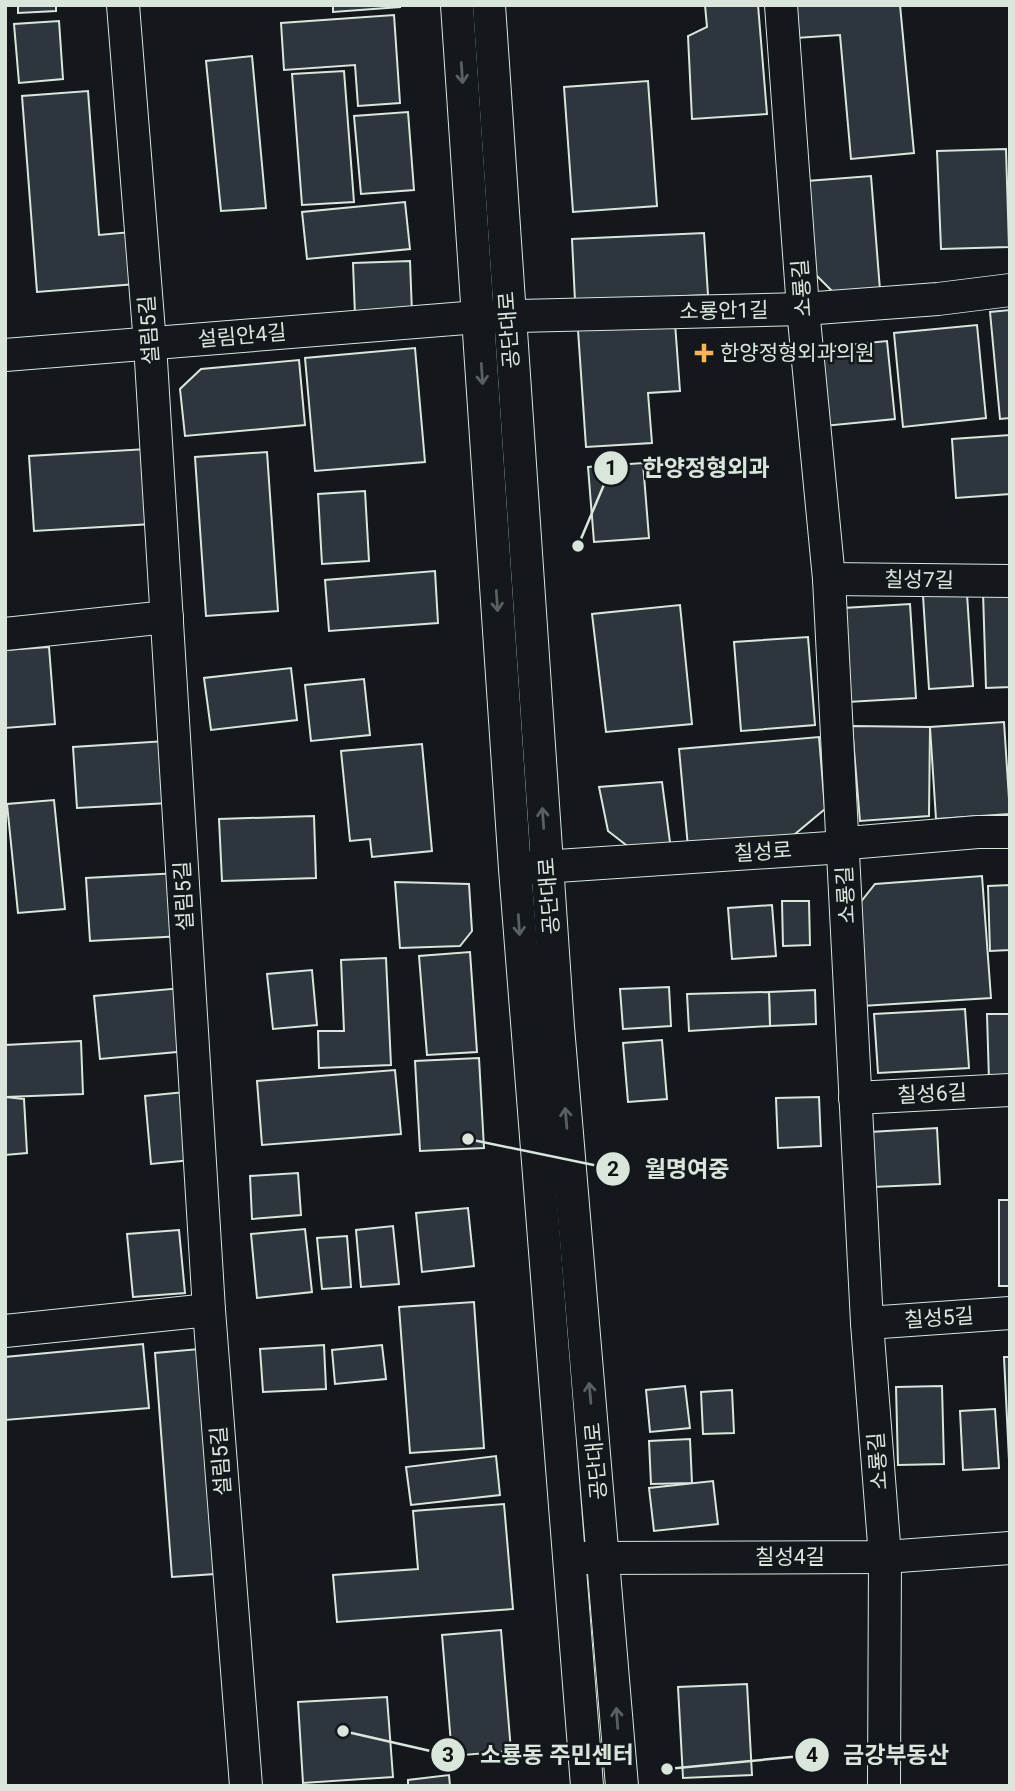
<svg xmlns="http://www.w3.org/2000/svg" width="1015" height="1791" viewBox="0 0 1015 1791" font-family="Roboto,'Noto Sans KR',sans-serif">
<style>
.building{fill:#2c363c;stroke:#d8e6dc;stroke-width:2}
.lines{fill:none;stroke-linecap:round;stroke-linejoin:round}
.minor-casing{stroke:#d8e6dc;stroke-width:34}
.minor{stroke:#14181c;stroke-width:32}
.oneway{stroke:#59605f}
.poi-dot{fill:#ffb74d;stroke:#14181c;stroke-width:2.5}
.labels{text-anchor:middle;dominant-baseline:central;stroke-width:5;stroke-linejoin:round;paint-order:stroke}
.street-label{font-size:21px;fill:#d8e6dc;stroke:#14181c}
.poi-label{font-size:21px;fill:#d8e6dc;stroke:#14181c;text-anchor:start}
.leader{fill:none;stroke:#d8e6dc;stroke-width:2.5}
.callout-dot{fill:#d8e6dc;stroke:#14181c;stroke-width:2.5}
.mark-label{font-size:21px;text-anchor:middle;font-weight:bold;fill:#111}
.callout-label{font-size:23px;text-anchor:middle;font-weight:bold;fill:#d8e6dc;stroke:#14181c;stroke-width:5;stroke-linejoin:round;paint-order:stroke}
</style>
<rect width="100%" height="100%" fill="#14181c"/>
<!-- building -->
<g class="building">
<path d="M18 5H56V11L18 13Z"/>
<path d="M333 5H400V7L333 12Z"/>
<path d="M705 5H758L767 114 692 119 688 36 707 27Z"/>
<path d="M793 5H900L914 153 851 159 840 35 796 38Z"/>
<path d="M394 15 400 103 358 106 355 65 284 70 281 23Z"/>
<path d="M59 21 63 79 19 83 14 24Z"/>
<path d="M252 56 266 208 221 211 206 61Z"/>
<path d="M344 71 354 202 302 205 292 74Z"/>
<path d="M648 81 657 206 573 212 564 87Z"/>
<path d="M88 91 99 235 131 232 136 284 37 292 22 96Z"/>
<path d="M408 112 414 190 361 194 354 116Z"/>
<path d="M1006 149 1009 247 941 249 937 151Z"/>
<path d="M871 176 880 290 834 293 815 274 807 181Z"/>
<path d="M405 202 410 249 307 259 302 212Z"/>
<path d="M704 233 708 295 575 301 572 239Z"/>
<path d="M410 261 412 313 355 315 353 263Z"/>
<path d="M1010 310V418L1000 419 990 312Z"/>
<path d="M675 323 680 391 648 393 652 443 586 447 578 330Z"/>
<path d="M977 325 986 418 903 427 894 333Z"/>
<path d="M887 341 895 419 824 426 816 348Z"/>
<path d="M415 348 425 462 315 471 305 358Z"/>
<path d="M299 360 305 425 185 436 180 389 201 369Z"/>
<path d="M1010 435V494L956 498 952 439Z"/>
<path d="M147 449 152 524 34 531 29 456Z"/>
<path d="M267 452 278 611 206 616 195 457Z"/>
<path d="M643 463 649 538 594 542 588 467Z"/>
<path d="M365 491 369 561 322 564 318 494Z"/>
<path d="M435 571 438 623 329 631 325 580Z"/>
<path d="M1010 591V687L986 688 983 592Z"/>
<path d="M967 594 973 686 929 689 923 596Z"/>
<path d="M910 604 916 698 848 702 843 608Z"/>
<path d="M680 605 692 724 606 732 592 614Z"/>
<path d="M808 637 815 725 741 731 734 642Z"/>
<path d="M49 647 55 724 5 728V650Z"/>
<path d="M291 668 297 720 211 730 204 678Z"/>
<path d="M364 679 370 735 311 741 305 685Z"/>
<path d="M1004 722 1010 814 936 819 930 727Z"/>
<path d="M852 726 930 727 929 816 860 821Z"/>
<path d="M819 737 825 809 789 839 688 847 679 749Z"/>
<path d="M166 741 169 803 77 808 73 747Z"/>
<path d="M422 744 432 851 372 857 370 839 350 841 341 751Z"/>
<path d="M662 782 671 850 630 848 608 831 599 787Z"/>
<path d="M54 800 65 909 18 913 7 804Z"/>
<path d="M314 816 316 878 222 881 219 819Z"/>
<path d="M179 873 183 936 90 941 86 878Z"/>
<path d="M982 876 991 998 862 1006 856 908 875 884Z"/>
<path d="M395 882 469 884 472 931 460 946 400 948Z"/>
<path d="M1010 885V950L990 951 988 886Z"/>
<path d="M782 901H809L810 945 783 946Z"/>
<path d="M772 905 776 956 732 959 728 908Z"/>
<path d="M470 952 477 1052 427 1055 419 956Z"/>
<path d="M386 958 391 1065 319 1068 318 1031H344L341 960Z"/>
<path d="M312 970 317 1025 273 1029 267 974Z"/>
<path d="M669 987 671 1026 623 1029 620 989Z"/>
<path d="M182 988 188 1051 100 1059 94 996Z"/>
<path d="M815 990 816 1024 770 1026 769 992Z"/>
<path d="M769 992 770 1026 689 1031 687 994Z"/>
<path d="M965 1009 969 1068 878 1073 874 1014Z"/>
<path d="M987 1014H1010V1080L989 1081Z"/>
<path d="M662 1040 667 1099 628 1102 623 1043Z"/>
<path d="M81 1041 83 1094 6 1097 5 1045Z"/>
<path d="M479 1058 484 1148 420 1151 415 1061Z"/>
<path d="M395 1070 401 1134 262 1145 257 1081Z"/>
<path d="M185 1092 192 1160 151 1164 145 1096Z"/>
<path d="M5 1097 24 1099 27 1153 5 1155Z"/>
<path d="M819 1097 821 1146 778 1148 776 1098Z"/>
<path d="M937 1128 940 1184 873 1187 870 1132Z"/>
<path d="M298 1173 301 1215 252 1219 250 1176Z"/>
<rect x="999" y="1200" width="11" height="86"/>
<path d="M468 1208 474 1266 422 1272 416 1213Z"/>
<path d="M393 1226 399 1284 361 1287 356 1230Z"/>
<path d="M305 1229 312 1292 257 1298 251 1234Z"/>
<path d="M179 1230 185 1293 133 1297 127 1234Z"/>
<path d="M347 1236 351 1287 322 1289 317 1238Z"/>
<path d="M474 1302 484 1448 410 1453 399 1307Z"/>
<path d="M143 1344 149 1408 5 1420V1357Z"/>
<path d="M324 1345 326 1389 263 1392 260 1349Z"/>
<path d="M382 1345 386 1379 335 1384 332 1350Z"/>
<path d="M199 1349 215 1574 172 1577 155 1353Z"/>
<path d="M1004 1357H1010V1460H1009Z"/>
<path d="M685 1386 690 1428 650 1432 646 1390Z"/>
<path d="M942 1386 944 1464 898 1465 896 1387Z"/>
<path d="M732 1390 734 1433 703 1434 701 1392Z"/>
<path d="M995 1409 999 1468 963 1470 960 1411Z"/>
<path d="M690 1439 692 1483 651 1484 649 1441Z"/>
<path d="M496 1456 500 1495 411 1505 406 1467Z"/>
<path d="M713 1481 718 1524 654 1531 649 1488Z"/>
<path d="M504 1504 513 1609 337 1622 333 1575 418 1569 413 1511Z"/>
<path d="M501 1630 511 1751 452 1756 442 1635Z"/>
<path d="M747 1684 752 1775 683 1778 678 1687Z"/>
<path d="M387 1697 393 1777 303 1783 298 1702Z"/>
<path d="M449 1775 450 1786H408V1780Z"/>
</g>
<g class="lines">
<!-- minor casing -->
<g class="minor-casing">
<g id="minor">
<path d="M123 5 150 344 209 1310 246 1786"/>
<path d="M457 5 515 869 587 1786"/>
<path d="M489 5 558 1027 622 1786"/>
<path d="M781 5 803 309 829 579 867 1323 885 1557 884 1786"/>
<path d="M5 355 478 317 803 309 938 299 1010 290"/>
<path d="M829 579 1010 581"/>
<path d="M5 634 167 617"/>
<path d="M527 868 844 847 848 843 978 832H1010"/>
<path d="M855 1098 1010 1090"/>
<path d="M867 1323 1010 1313"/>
<path d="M5 1331 209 1310"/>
<path d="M584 1558 885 1557 1010 1548"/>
</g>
</g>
<!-- minor -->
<use href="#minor" class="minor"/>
</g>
<!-- one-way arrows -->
<defs><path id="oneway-shaft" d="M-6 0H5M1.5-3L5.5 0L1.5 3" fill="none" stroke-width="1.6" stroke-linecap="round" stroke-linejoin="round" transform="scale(1.75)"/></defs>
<g class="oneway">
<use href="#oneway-shaft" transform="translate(462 73) rotate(86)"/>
<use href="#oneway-shaft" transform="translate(482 374) rotate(86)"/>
<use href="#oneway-shaft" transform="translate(497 601) rotate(86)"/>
<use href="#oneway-shaft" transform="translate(543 818) rotate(-94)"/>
<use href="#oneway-shaft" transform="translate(519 925) rotate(86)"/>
<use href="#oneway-shaft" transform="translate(566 1118) rotate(-95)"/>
<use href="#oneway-shaft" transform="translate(590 1393) rotate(-95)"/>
<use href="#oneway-shaft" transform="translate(617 1718) rotate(-94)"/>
</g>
<!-- markers -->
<path class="poi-dot" d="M700.5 342.5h7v7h7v7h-7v7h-7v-7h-7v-7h7z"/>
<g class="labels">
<!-- street labels -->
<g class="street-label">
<text transform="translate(802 288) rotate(-94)">소룡길</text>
<text transform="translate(724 311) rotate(-1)">소룡안1길</text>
<text transform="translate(149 330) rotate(-94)">설림5길</text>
<text transform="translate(509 330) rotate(-94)">공단대로</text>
<text transform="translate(242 336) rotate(-5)">설림안4길</text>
<text transform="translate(919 580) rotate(1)">칠성7길</text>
<text transform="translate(763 852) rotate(-4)">칠성로</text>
<text transform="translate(846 895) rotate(-93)">소룡길</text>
<text transform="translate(184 896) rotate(-93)">설림5길</text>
<text transform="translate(549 896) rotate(-94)">공단대로</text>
<text transform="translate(932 1094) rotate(-3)">칠성6길</text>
<text transform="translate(939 1318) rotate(-4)">칠성5길</text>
<text transform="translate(221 1461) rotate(-94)">설림5길</text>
<text transform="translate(596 1461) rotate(-95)">공단대로</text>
<text transform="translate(878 1461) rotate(-94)">소룡길</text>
<text x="790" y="1557">칠성4길</text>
</g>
<!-- poi labels -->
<g class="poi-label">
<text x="720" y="353">한양정형외과의원</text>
</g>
</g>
<!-- callouts -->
<path class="leader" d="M578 546L611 468M468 1139L613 1169M343 1731L448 1755M667 1769L812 1755"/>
<g class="callout-dot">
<circle cx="578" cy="546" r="7"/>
<circle cx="468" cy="1139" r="7"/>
<circle cx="343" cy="1731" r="7"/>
<circle cx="667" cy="1769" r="7"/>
<circle cx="611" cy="468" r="18"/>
<circle cx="613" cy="1169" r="18"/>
<circle cx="448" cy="1755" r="18"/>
<circle cx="812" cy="1755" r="18"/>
</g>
<g class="mark-label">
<text x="611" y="475">1</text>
<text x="613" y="1176">2</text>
<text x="448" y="1762">3</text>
<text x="812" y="1762">4</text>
</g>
<g class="callout-label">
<text x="706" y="476">한양정형외과</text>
<text x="687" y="1177">월명여중</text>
<text x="557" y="1763">소룡동 주민센터</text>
<text x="896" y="1763">금강부동산</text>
</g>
<!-- border -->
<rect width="1015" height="1791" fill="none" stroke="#d8e6dc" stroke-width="14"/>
</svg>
